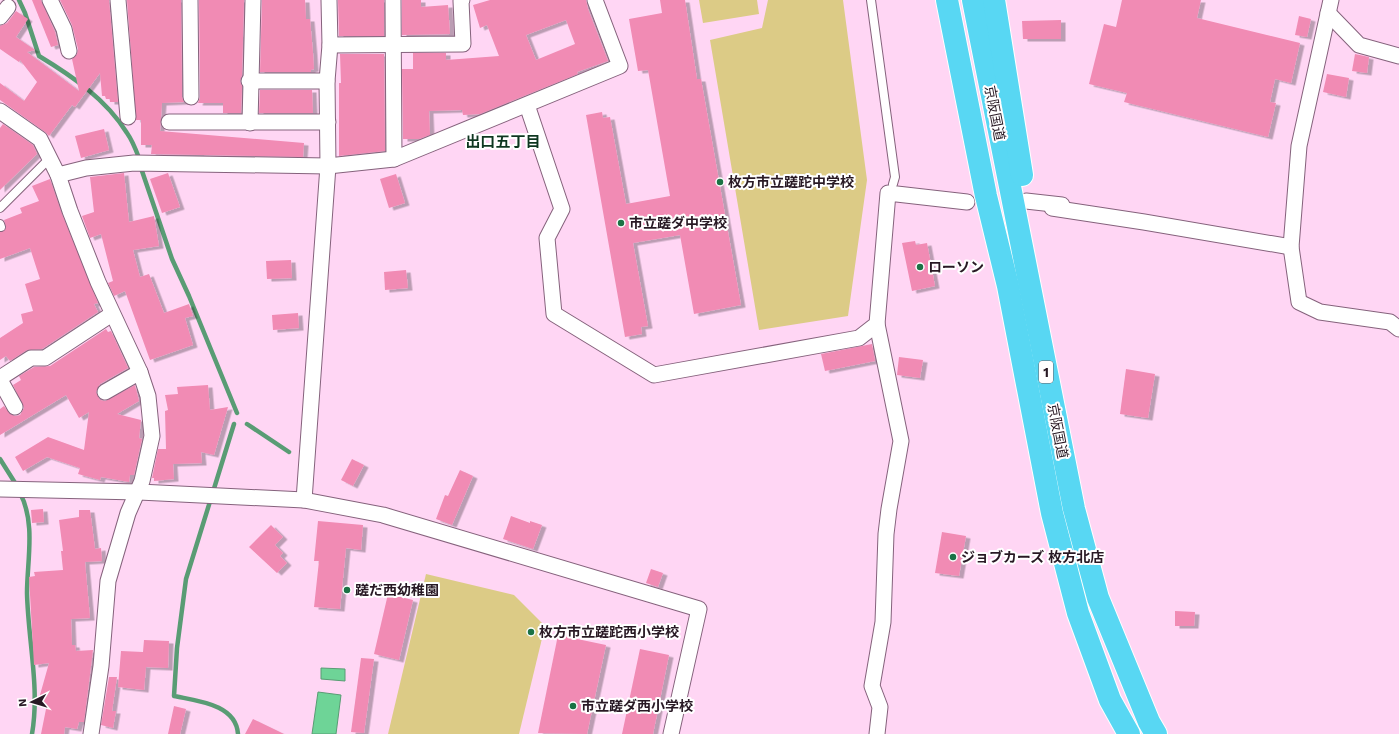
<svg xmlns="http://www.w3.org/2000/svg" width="1399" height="734" viewBox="0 0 1399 734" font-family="'Work Sans','Noto Sans JP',sans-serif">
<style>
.green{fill:#dccb86}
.water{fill:#6ed497;stroke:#599c74}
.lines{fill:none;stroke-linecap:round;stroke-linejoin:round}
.stream{stroke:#599c74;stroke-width:4.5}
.building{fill:#f18bb4;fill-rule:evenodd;filter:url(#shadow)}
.lane-casing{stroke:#85627c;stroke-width:10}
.street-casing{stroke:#85627c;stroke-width:17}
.highway-casing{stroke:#fff;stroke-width:24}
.lane{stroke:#fff;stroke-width:8}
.street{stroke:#fff;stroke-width:15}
.highway{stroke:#58d7f3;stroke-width:22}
.poi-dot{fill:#1b7245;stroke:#fff;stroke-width:1.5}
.labels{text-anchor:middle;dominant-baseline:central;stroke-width:4;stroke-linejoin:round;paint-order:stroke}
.shield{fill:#fff;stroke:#685e66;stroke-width:1}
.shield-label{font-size:13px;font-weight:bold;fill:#281924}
.street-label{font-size:14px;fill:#281924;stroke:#fff}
.poi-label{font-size:14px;font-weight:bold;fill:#281924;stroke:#fff;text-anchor:start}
.neighbourhood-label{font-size:15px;font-weight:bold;fill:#0e3620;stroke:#fff}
</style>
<defs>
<filter id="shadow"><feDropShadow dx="4.5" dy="2.5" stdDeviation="0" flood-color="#0004"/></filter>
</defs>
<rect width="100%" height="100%" fill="#ffd6f4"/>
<!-- green -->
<g class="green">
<path d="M699 0H757L759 14 703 23Z"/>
<path d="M768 0H843L867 180 848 316 759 330 710 40 762 28Z"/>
<path d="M426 574 514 595 545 626 519 734H388Z"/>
</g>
<!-- water -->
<g class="water">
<path d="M321 668 345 669V681L321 679Z"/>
<path d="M318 692 341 695 336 734H312Z"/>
</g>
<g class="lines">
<!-- stream -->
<g class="stream">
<path d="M19 0 25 13 39 56C72 76 106 99 127 133 132 140 136 150 139 158"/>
<path d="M142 171 172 259 189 296 237 413"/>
<path d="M234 424 186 579 177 648 174 696C197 701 236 704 238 734"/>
<path d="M247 424 289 452"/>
<path d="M0 459 17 486"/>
<path d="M20 493C36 523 27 561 27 593 28 640 40 688 32 734"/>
</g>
</g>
<!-- building -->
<g class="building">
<path d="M32 0H41L55 32 58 45 51 47Z"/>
<path d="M60 0H109L118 102H110V99H106L105 96H102L100 73 75 107 72 105 49 136 45 132 0 100V83L24 101 37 82 20 60 19 62 0 49V26L7 23 16 11 28 19 16 37 35 50 27 52 79 91 72 59 77 54 78 49 72 25Z"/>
<path d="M127 0H181L182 97 184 102 162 103 160 131 304 143 303 157 151 154 152 145H141V120H136Z"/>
<path d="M199 0H244L242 75 240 81 242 86 241 113H223V103H198L200 97Z"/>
<path d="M262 0H305L306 19H310L313 53 314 69 311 70V72H260Z"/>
<path d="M338 0H384V36H339Z"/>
<path d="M402 0H421V7L448 5 450 34 402 35Z"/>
<path d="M490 0H586L588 9 608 61 577 72 578 74 480 114 463 115 462 110 429 111 430 135 419 139H403L402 69H413V53H446V60L499 56 487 25 480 28 473 5ZM566 20 575 44 536 60 526 35Z"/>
<path d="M660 0H685L697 79H701L741 305 694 314 680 235 633 243 648 326 641 327 642 334 625 337 586 115 602 112 603 118 610 117 626 204 670 196 648 70 638 71 629 19 662 13Z"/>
<path d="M1122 0H1201L1197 18 1300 43 1291 83 1275 79 1270 102 1276 103 1268 137 1124 102 1127 93 1089 84 1104 24 1116 27Z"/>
<path d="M1299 16 1311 19 1307 37 1295 35Z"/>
<path d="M1061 20V39H1023L1022 21Z"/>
<path d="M340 54H384L385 151 339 156V83H341Z"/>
<path d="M1355 54 1369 57 1367 73 1352 71Z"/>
<path d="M1327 74 1349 78 1346 97 1323 92Z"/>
<path d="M260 90H312L313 113H259Z"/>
<path d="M3 124 33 145 37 154 0 190V128Z"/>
<path d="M104 129 109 150 81 158 75 136Z"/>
<path d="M124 173 129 222 154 216 159 246 133 250 140 277 149 274 164 313 189 304 193 316 185 318 193 345 150 360 125 291 114 296 108 283 113 281 101 234 90 238 82 216 94 212 90 177Z"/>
<path d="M168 173 180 207 162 213 150 179Z"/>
<path d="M396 174 405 203 389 208 380 179Z"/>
<path d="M50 179 62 214 98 303 94 304 98 312 42 349 27 350 10 361 6 356 0 360V338L23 323 21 314 33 311 25 284 40 279 30 248 0 259V232L6 228 4 220 22 213 20 208 39 201 32 186Z"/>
<path d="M915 241 916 245 927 243 935 286 912 291 902 243Z"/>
<path d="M291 260 292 278 267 279 266 261Z"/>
<path d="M406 270 408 288 385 290 384 272Z"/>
<path d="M298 313 299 328 273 330 272 315Z"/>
<path d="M106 329 108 332 111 331 128 368 100 384 96 392 100 400 105 401 135 385 139 401 117 414 141 420 139 438 142 439 134 475H130L129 482 101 477 100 480 78 474 80 468 47 457 23 471 15 457 48 437 84 450 89 412 79 418 66 395 0 435V409L4 406 10 414 15 416 20 415 24 408 13 385 21 380 19 376 34 367 50 366Z"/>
<path d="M872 344 875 361 825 371 821 354Z"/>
<path d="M899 357 923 360 920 378 897 375Z"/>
<path d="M1126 369 1155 374 1148 418 1120 414Z"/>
<path d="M208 385 210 410 228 407 214 455 201 452 202 463 173 464 174 479 154 481V478H152L158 449H166L165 411 168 410 165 395 178 394 177 387Z"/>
<path d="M352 459 364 465 353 486 341 480Z"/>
<path d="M460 470 473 476 452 525 436 519 445 495 448 496Z"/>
<path d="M43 509 44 522 32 523 31 510Z"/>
<path d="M79 510H90L95 549 101 548 102 561 85 562 90 618 71 619 72 645H75L76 651 93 650 84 722H79L77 729 65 727 64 734H41L47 704 38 702 49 663 34 665 29 577 35 576 34 572 63 570 61 551H63L59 520 79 517Z"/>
<path d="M511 516 530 523V521L542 525 533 549 503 539Z"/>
<path d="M318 521 363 525 361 550 346 548 340 609 314 607 319 561H314Z"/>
<path d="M271 525 283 537 275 545 283 553 280 556 287 563 277 573 249 547Z"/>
<path d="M942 532 966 536 959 576 935 573Z"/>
<path d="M651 569 663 573 658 587 646 583Z"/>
<path d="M388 594 413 600 399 660 374 654Z"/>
<path d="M1175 611 1195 612 1194 626H1175Z"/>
<path d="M558 635 606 645 587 734 538 733Z"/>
<path d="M144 640 169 641 168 668 146 667 144 690 118 687 121 651 143 652Z"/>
<path d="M640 649 669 655 653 734H622Z"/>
<path d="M361 658 374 659 364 733 351 732Z"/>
<path d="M109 677H117L112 711H116L113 728 101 725Z"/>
<path d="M174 706 186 709 180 734H168Z"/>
<path d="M253 719 284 734H245Z"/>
</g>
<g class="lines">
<!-- lane casing -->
<g class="lane-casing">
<g id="lane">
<path d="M871 0 895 177 893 184"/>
<path d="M0 208 50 158"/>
<path d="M0 224 1 227"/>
</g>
</g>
<!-- street casing -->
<g class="street-casing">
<g id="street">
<path d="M50 0 64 29 69 51"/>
<path d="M118 0 128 117"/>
<path d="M190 0 191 97"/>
<path d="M393 0 394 159"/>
<path d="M1331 0 1299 146 1291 247 1299 302 1320 312 1390 322 1399 329"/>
<path d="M1328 13 1359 45 1399 56"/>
<path d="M0 17 8 7"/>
<path d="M330 45 463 44 461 1 462 0"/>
<path d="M249 81H327"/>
<path d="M527 105 562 209 547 238 554 314 654 375 859 338 877 324 888 193 967 202"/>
<path d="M0 111 40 139 58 175 70 211 98 282 140 372 148 396 152 436 142 481 128 513 108 581 101 666 91 734"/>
<path d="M169 122H328"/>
<path d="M250 123 253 0"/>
<path d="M58 175 86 168 134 163 328 166 394 159 620 66 595 0"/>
<path d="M1026 201 1062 205"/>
<path d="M1052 208 1144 222 1291 247"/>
<path d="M0 378 31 358H45L112 314"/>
<path d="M0 380 15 407"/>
<path d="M105 392 140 372"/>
<path d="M0 489 139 492 304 500 383 515 699 609 671 734"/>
<path d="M304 500 328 166 327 81 330 45 329 0"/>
<path d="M877 734 880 707 872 686 883 622 886 534 889 509 901 441 877 324"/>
</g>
</g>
<!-- highway casing -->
<g class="highway-casing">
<g id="highway">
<path d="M947 0 986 196 1008 286 1052 513 1078 613 1110 700 1129 734"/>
<path d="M973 0 1074 509 1098 598 1149 722 1156 734"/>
<path d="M994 0 1022 175"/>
</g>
</g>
<!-- lane -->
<use href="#lane" class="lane"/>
<!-- street -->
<use href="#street" class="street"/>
<!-- highway -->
<use href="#highway" class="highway"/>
</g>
<!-- markers -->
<g class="poi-dot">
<circle cx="720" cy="182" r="4"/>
<circle cx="621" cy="223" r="4"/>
<circle cx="920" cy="267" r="4"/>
<circle cx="953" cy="557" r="4"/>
<circle cx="347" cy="590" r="4"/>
<circle cx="531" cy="632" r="4"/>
<circle cx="573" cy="706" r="4"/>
</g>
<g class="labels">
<!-- shield labels -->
<rect class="shield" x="1039" y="361" width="14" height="22" rx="3"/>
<g class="shield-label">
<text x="1046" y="372">1</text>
</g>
<!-- street labels -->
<g class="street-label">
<text transform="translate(995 113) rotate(79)">京阪国道</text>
<text transform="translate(1058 431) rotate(79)">京阪国道</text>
</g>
<!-- poi labels -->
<g class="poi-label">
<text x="728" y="182">枚方市立蹉跎中学校</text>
<text x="629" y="223">市立蹉ダ中学校</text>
<text x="928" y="267">ローソン</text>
<text x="961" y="557">ジョブカーズ 枚方北店</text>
<text x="355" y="590">蹉だ西幼稚園</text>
<text x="539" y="632">枚方市立蹉跎西小学校</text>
<text x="581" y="706">市立蹉ダ西小学校</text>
</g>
<!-- neighbourhood labels -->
<g class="neighbourhood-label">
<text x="503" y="142">出口五丁目</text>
</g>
</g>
<!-- north arrow -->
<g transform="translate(32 702) rotate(265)" stroke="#ffffff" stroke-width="3" paint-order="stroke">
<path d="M0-3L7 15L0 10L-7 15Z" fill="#281924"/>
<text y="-6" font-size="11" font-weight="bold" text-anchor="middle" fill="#281924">N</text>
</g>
</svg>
